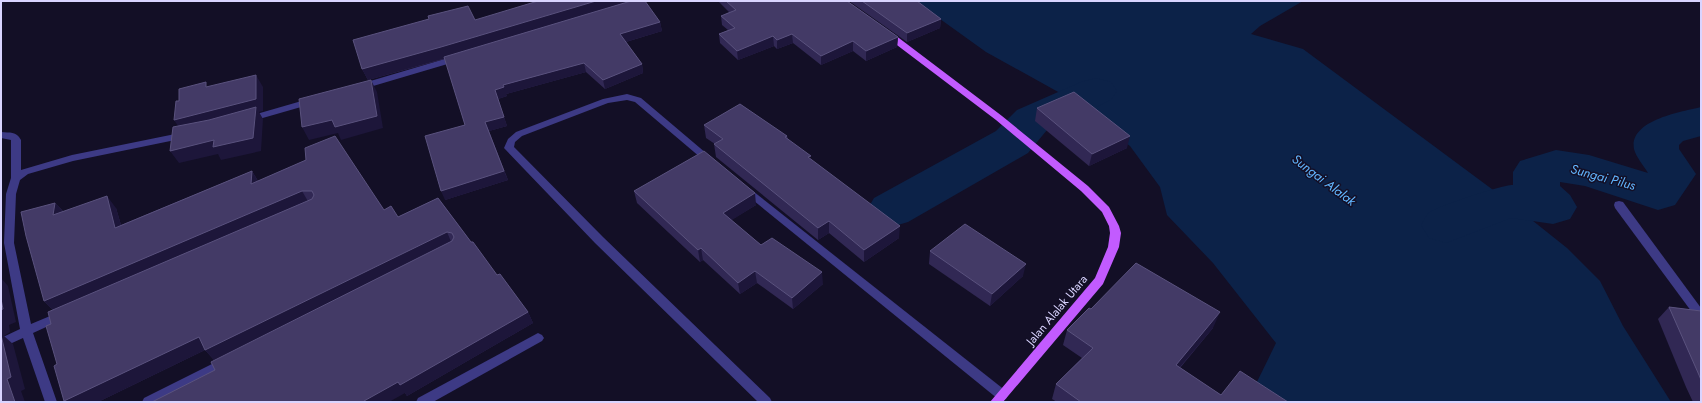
<svg xmlns="http://www.w3.org/2000/svg" width="1702" height="403" viewBox="0 0 1702 403" font-family="Jost,sans-serif">
<style>
.water{fill:#0c2248}
.lines{fill:none;stroke-linecap:round;stroke-linejoin:round}
.river{fill:#0c2248;fill-rule:evenodd}
.street{fill:#3d3a85;fill-rule:evenodd}
.primary{fill:#c25bff;fill-rule:evenodd}
.wall{fill:#312854}
.shaded-wall{fill:#1d163a}
.building{fill:#433a66;stroke:#5a527e}
.labels{text-anchor:middle;dominant-baseline:central;stroke-width:3;stroke-linejoin:round;paint-order:stroke}
.street-label{font-size:12px;fill:#d9d4ff;stroke:#130f26}
.water-label{font-size:13px;font-style:italic;fill:#62b6ff;stroke:#130f26}
</style>
<rect width="100%" height="100%" fill="#130f26"/>
<!-- water -->
<path class="water" d="M915 1H1303L1260 26 1251 34 1303 49 1508 201 1567 248 1600 281 1623 326 1671 402H1273L1254 388 1276 343 1213 263 1167 215 1160 187 1130 146 1060 93 986 52Z"/>
<g class="lines">
<!-- river -->
<g class="river">
<path d="M1096 78 1111 82 1117 91 1111 100 1047 130 1028 153 908 222 891 227 874 222 867 210 874 198 996 131 1017 110 1081 82Z"/>
<path d="M1701 107V136L1683 141 1679 145V149L1696 174 1675 205 1658 210 1585 186 1560 182V186L1570 195 1577 207 1570 219 1553 224 1511 218 1446 243 1429 238 1421 225C1424 221 1426 214 1430 212 1439 206 1504 184 1513 185V172L1520 161 1556 150 1589 155 1648 173C1644 166 1636 157 1634 149 1629 120 1681 112 1701 107Z"/>
</g>
<!-- street -->
<g class="street">
<path d="M458 55 461 56 462 58 461 60 363 89 360 90 356 87 357 85Z"/>
<path d="M627 94 641 98 713 159 715 161 713 163H707L635 102 627 100 608 103 522 136 515 142 514 147 603 237 770 398 772 402H758L595 243 504 148 508 139 516 132 603 99Z"/>
<path d="M312 98 316 101 315 103 249 122 244 119 246 117Z"/>
<path d="M1 132C10 133 16 131 21 140V170L72 155 185 132 190 135 185 138 73 161 28 174 20 180 16 194 14 243 31 324 62 311 66 312 68 315 66 318 33 333 57 402H45L23 338 1 348V338L20 329 4 243 6 194 11 178V140L1 138Z"/>
<path d="M746 187 749 188 1006 391 1008 395 1006 399 1002 400 998 399 743 192 741 190Z"/>
<path d="M1619 201 1623 202 1701 308V320L1697 319 1615 208 1614 205 1615 202Z"/>
<path d="M538 333 542 335 544 338 542 341 433 402H416L418 398Z"/>
<path d="M226 357 230 359 232 362 230 365 159 402H142L144 398Z"/>
</g>
<!-- primary -->
<path class="primary" d="M885 32H891L1002 116 1088 186 1109 207 1119 226 1121 233 1119 247 1103 284 1003 402H990L1095 278 1108 247 1110 233 1109 226 1102 212 1081 191 996 120 885 36Z"/>
</g>
<!-- wall -->
<g class="wall">
<path d="M718 1H847L898 37 897 47 866 61 853 51 821 65 793 43 777 49 774 46 738 60 720 43 719 34 728 30 722 25 721 16 729 12Z"/>
<path d="M849 1H917L941 19 940 28 907 42Z"/>
<path d="M475 20 660 22 662 31 626 42 642 64 643 73 605 89 586 72 506 94 507 96 498 99 507 126 489 131 508 180 445 200 465 125 445 59 368 80 362 69Z"/>
<path d="M1037 108 1127 148 1089 166 1035 121Z"/>
<path d="M704 125 787 136 788 139 899 238 864 262 829 233 818 240 716 157 714 144H715L706 138Z"/>
<path d="M306 160 384 210 398 217 438 198 471 242 497 275 528 312 533 323 407 396 405 393 215 370 214 360 205 350 98 402H65L64 401 57 364 51 324 53 310 44 301 55 203 63 211 116 208 121 225 252 171 258 181Z"/>
<path d="M634 191 756 205 731 220 761 245 823 284 793 309 757 283 740 294 703 260 700 262 637 203Z"/>
<path d="M930 251 1023 276 990 306 929 264Z"/>
<path d="M1669 307 1701 311V402H1693L1686 387 1658 319Z"/>
<path d="M1091 309 1213 328 1180 368 1221 395 1288 402H1057L1052 399 1056 384 1082 358 1063 345 1067 330Z"/>
</g>
<!-- shaded-wall -->
<g class="shaded-wall">
<path d="M596 1H634L446 58 368 80 362 69Z"/>
<path d="M941 19 940 28 907 42V33Z"/>
<path d="M660 22 662 31 622 43 620 34Z"/>
<path d="M792 34 793 43 777 49V40Z"/>
<path d="M773 36 774 46 738 60 737 51Z"/>
<path d="M898 37 897 47 866 61V51Z"/>
<path d="M853 41V51L821 65V56Z"/>
<path d="M584 63 586 72 506 94 507 96 498 99 507 126 489 131 485 122 495 90 503 85Z"/>
<path d="M642 64 643 73 605 89 603 80Z"/>
<path d="M256 75 263 87V111L259 112 263 119 261 151 221 160 218 154 179 163 170 151 214 140 253 138 182 132 174 120Z"/>
<path d="M371 80 377 92 383 128 341 140 338 133 309 140 302 127Z"/>
<path d="M1130 136 1127 148 1089 166 1092 154Z"/>
<path d="M252 171 259 183 251 184Z"/>
<path d="M504 171 508 180 445 200 441 191Z"/>
<path d="M302 191 309 203 56 313 44 301Z"/>
<path d="M755 193 756 205 724 225 723 213Z"/>
<path d="M107 196 116 208 125 239 115 228Z"/>
<path d="M55 203 66 215H53Z"/>
<path d="M829 221V233L818 240V228Z"/>
<path d="M900 226 899 238 864 262V250Z"/>
<path d="M447 232 452 244 215 361 205 350 98 402H65L64 401 199 337Z"/>
<path d="M701 248 703 260 700 262 698 250Z"/>
<path d="M1026 264 1023 276 990 306 992 294Z"/>
<path d="M755 271 757 283 740 294 738 283Z"/>
<path d="M822 272 823 284 793 309 792 298Z"/>
<path d="M1 278 8 286 16 322 9 325 10 332 4 336 13 344 25 389 21 391 25 402H15L7 379 1 337Z"/>
<path d="M528 312 533 323 407 396 405 393 389 402H364V401L398 382Z"/>
<path d="M1220 312 1213 328 1169 380 1176 365Z"/>
</g>
<!-- building -->
<g class="building">
<path d="M538 1H596L441 47 362 69 353 40 429 19 428 16 468 6 475 20Z"/>
<path d="M631 1H645L660 22 620 34 642 64 603 80 584 63 503 85 504 87 495 90 504 117 485 122 504 171 441 191 425 136 465 125 444 57Z"/>
<path d="M726 1H847L898 37 866 51 853 41 821 56 792 34 777 40 773 36 737 51 719 34 735 28 721 16 736 10Z"/>
<path d="M862 1H917L941 19 907 33Z"/>
<path d="M256 75V99L174 120 176 101H179V89L206 82V87Z"/>
<path d="M371 80 377 116 335 127 332 120 302 127 299 99Z"/>
<path d="M1074 92 1130 136 1092 154 1037 108Z"/>
<path d="M740 104 787 136 785 137 811 156 808 157 900 226 864 250 829 221 818 228 714 144 723 139 704 125Z"/>
<path d="M256 107 253 138 213 147 214 140 170 151 173 127 209 120Z"/>
<path d="M335 136 384 210 391 206 398 217 438 198 471 242H473L497 275 500 274 528 312 400 385 398 382 364 401V402H152L215 370 211 362 452 241 454 237 452 233 447 232 205 350 199 337 64 401 54 366 57 364 46 326 51 324 48 312 312 199 314 195 312 191H302L44 301 26 236 21 212 55 203 53 215 107 196 115 228 252 171 251 184 306 160 305 148Z"/>
<path d="M704 151 755 193 723 213 761 245 772 238 822 272 792 298 755 271 738 283 701 248 698 250 634 191Z"/>
<path d="M965 224 1026 264 992 294 930 251Z"/>
<path d="M1136 263 1220 312 1176 365 1221 395 1240 371 1288 402H1081L1056 384 1093 348 1067 330 1089 308 1091 309Z"/>
<path d="M1 299 3 309 1 310Z"/>
<path d="M1669 307 1701 311V380L1699 375Z"/>
<path d="M1 335 11 377 7 379 15 402H1Z"/>
</g>
<g class="labels">
<!-- street labels -->
<g class="street-label">
<text transform="translate(1057 310) rotate(-50)">Jalan Alalak Utara</text>
</g>
<!-- water labels -->
<g class="water-label">
<text transform="translate(1603 177) rotate(15)">Sungai Pilus</text>
<text transform="translate(1324 180) rotate(37)">Sungai Alalak</text>
</g>
</g>
<!-- border -->
<rect width="1702" height="403" fill="none" stroke="#d9d4ff" stroke-width="4"/>
</svg>
